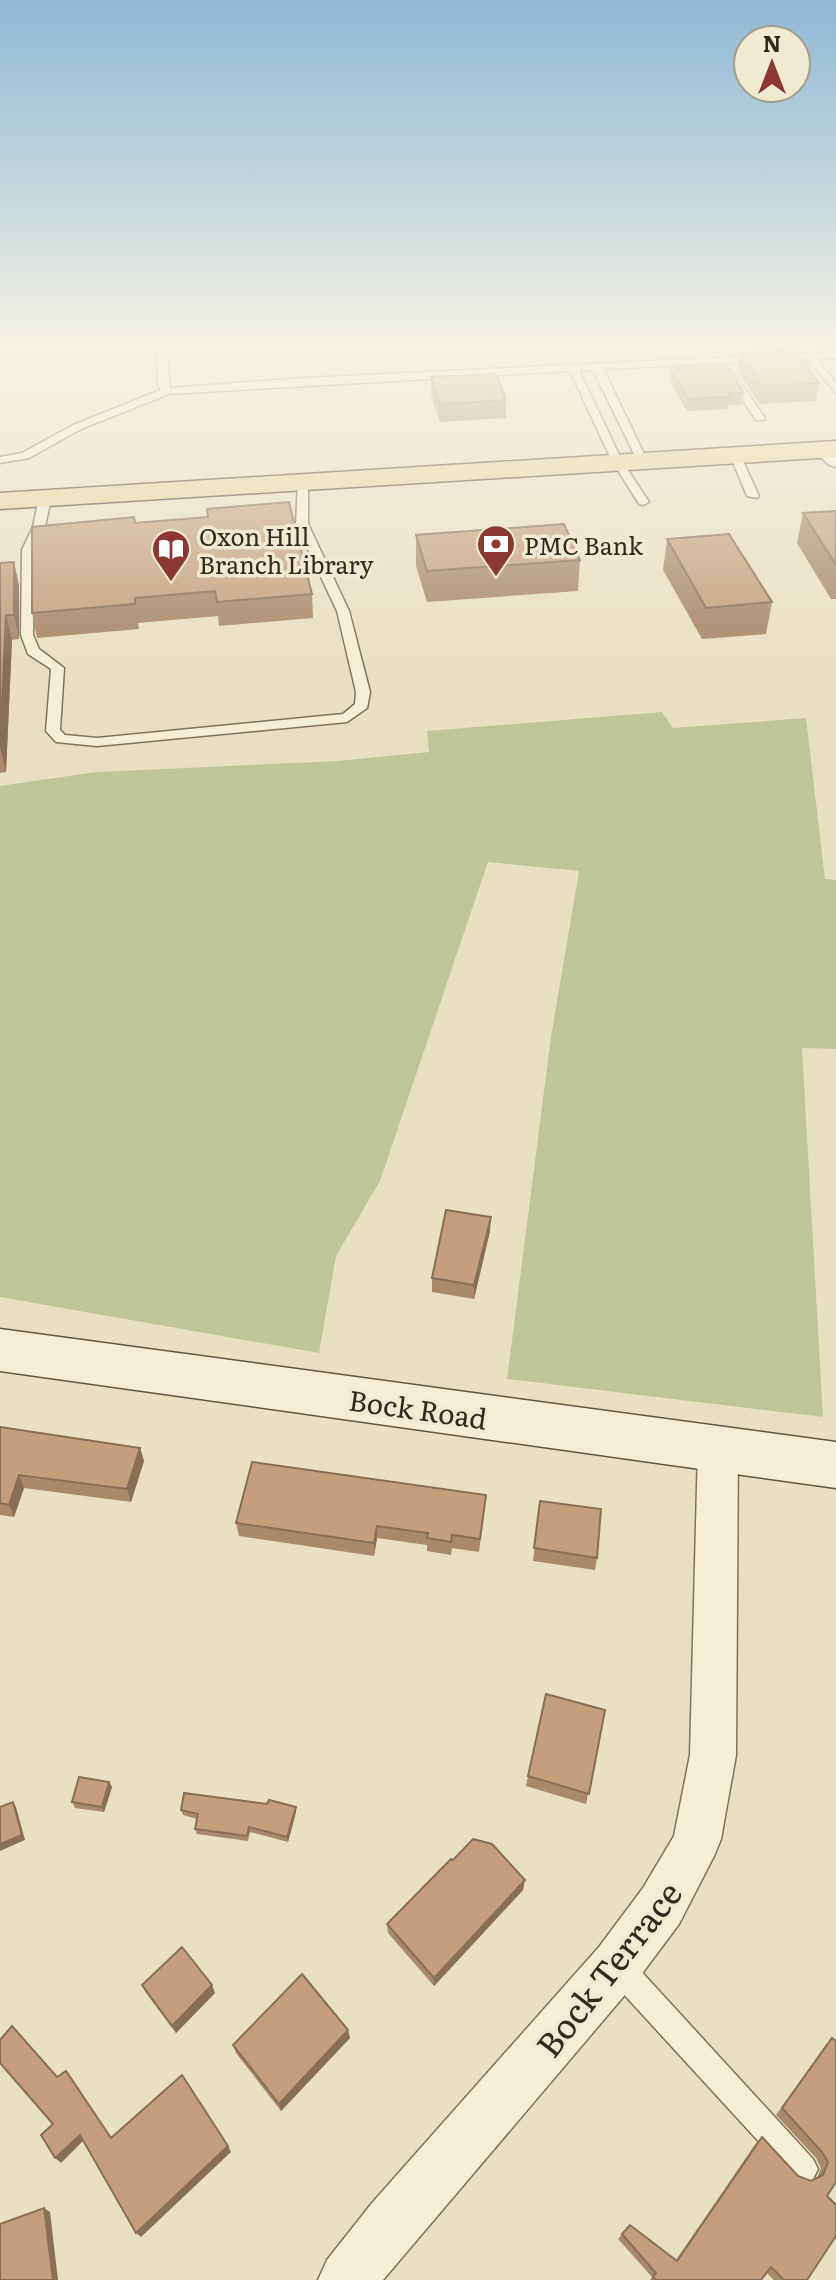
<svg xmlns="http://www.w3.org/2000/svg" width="836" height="2280" viewBox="0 0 836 2280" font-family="Literata,serif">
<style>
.green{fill:#bec699}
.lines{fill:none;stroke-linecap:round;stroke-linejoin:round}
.lane-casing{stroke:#82725c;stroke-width:3}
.street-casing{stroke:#82725c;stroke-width:3}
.secondary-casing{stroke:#645440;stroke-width:3}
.primary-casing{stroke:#504130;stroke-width:3}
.lane{fill:#f5eed6;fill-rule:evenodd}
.street{fill:#f5eed6;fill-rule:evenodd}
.secondary{fill:#f5eed6;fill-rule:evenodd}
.primary{fill:#e9d6a0;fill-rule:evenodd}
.wall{fill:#a8896c}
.shaded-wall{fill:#886f58}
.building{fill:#c39f7e;stroke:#886f58;stroke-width:2}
.labels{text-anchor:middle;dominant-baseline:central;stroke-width:7;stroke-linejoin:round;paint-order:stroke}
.far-poi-label{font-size:24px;fill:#332a1f;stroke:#f1ead3;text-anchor:start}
.street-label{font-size:28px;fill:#332a1f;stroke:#f1ead3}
.near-street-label{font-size:34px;fill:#332a1f;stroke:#f1ead3}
</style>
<rect width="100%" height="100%" fill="#e9e0c4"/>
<!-- green -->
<path class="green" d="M662 712 673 728 806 718 825 879 836 880V1049L802 1048 823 1417 507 1379 551 1037 579 871 488 862 380 1181 336 1256 319 1353 0 1297V786L96 772 337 761 429 752 427 731Z"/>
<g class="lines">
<!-- lane casing -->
<g class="lane-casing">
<g id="lane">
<path d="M156 344H166L170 388 304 378 836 352V358L817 359 836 383V393L808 359 603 369 647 460 642 463 637 460 593 370H579L622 461 649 502 643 505 639 504 612 461 570 371 169 394 81 429 29 458 0 463V457L22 453 73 425 161 390 158 385Z"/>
<path d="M727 372H733L765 418 764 420H756L725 374Z"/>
<path d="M731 453 740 455 759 496 757 498 747 496 730 455Z"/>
<path d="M303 479 308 482V524L349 611 370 692 367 708 347 722 97 746 56 742 46 731 51 669 28 654 21 635 22 550 33 527 39 498 45 495 51 498 45 527 34 550 33 635 39 649 64 668 60 730 65 735 97 738 343 714 355 704 356 692 337 611 296 524 298 482Z"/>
<path d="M618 1954 628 1957 813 2159 818 2169 813 2179 803 2184 793 2179 608 1977 605 1967 608 1957Z"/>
</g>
</g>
<!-- street casing -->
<g class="street-casing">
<g id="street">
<path d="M823 444 836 451V467L829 465 813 450Z"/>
<path d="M718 1430 732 1435 738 1448 736 1755 721 1839 714 1856 679 1924 635 1983 383 2280H318L327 2260 372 2203 599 1947 643 1888 674 1836 690 1755 698 1448 704 1435Z"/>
</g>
</g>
<!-- secondary casing -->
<g class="secondary-casing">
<path id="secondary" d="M0 1329 836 1442V1488L0 1371Z"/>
</g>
<!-- primary casing -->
<g class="primary-casing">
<path id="primary" d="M836 441V457L0 509V493Z"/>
</g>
<!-- lane -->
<use href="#lane" class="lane"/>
<!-- street -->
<use href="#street" class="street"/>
<!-- secondary -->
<use href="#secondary" class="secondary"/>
<!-- primary -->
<use href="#primary" class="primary"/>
</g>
<!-- wall -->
<g class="wall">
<path d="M739 353 819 383 816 401 759 404 737 370Z"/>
<path d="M676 366 744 393 742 405H729L728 409 687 411 670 382 671 370H675Z"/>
<path d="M431 377 506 400V418L440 422 431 395Z"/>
<path d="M836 511V599H831L797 543 803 513Z"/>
<path d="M135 523 312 594 313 618 219 626 218 616 138 623 139 629 37 638 32 613Z"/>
<path d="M416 535 580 560 578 591 427 602 416 566Z"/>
<path d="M667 539 772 602 766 634 702 639 663 570Z"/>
<path d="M14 562 19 586V639L12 640 6 772 0 773V563Z"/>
<path d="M490 1231 474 1299 432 1292V1278Z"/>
<path d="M0 1427 140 1448 144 1461 131 1502 24 1488 14 1517 0 1515Z"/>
<path d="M540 1501 597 1558 595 1570 533 1561Z"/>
<path d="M485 1507 479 1552 452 1548 451 1555 427 1551V1545L377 1538 374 1556 239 1536 236 1523Z"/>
<path d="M605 1710 586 1804 526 1786 528 1776Z"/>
<path d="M109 1782 112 1787 104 1812 75 1808 72 1802Z"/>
<path d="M181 1810 296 1812 288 1842 250 1832 248 1841 197 1834 195 1829 197 1819 183 1815Z"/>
<path d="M453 1860 523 1890 434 1986 388 1933 387 1924Z"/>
<path d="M142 1985 215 1993 176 2033 146 1993Z"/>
<path d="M348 2030 350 2038 281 2111 236 2053 233 2045Z"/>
<path d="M832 2038 836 2040V2182L827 2196 807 2280H774L767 2273 761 2280H650L652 2277 618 2239 622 2234 676 2260 756 2143 762 2137 798 2176 811 2181 817 2178 821 2168 816 2158 776 2115 826 2045Z"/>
</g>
<!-- shaded-wall -->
<g class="shaded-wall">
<path d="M14 562 19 586V639L14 615Z"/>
<path d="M6 615 12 640 6 772 0 747Z"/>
<path d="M491 1217 490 1231 474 1299V1285Z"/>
<path d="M140 1448 144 1461 131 1502 127 1489Z"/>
<path d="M19 1475 24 1488 14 1517 9 1505Z"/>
<path d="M377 1526V1538L374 1556V1543Z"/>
<path d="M109 1782 112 1787 104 1812 102 1807Z"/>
<path d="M13 1802 16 1807 25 1840 0 1851V1844Z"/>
<path d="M296 1807V1812L288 1842 287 1837Z"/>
<path d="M525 1880 523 1890 434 1986V1978Z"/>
<path d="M212 1985 215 1993 176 2033 172 2026Z"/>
<path d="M348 2030 350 2038 281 2111 279 2104Z"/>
<path d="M80 2135 84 2140 61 2163 55 2158Z"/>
<path d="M228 2146 231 2152 141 2237 136 2233Z"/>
<path d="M44 2208 50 2212 58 2280H53Z"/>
</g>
<!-- building -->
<g class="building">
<path d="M795 350 819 383 762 386 739 353Z"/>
<path d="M725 363 744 393H728L730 397 688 399 671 370H678L676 366Z"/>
<path d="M496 374 506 400 440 404 431 377Z"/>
<path d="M289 502 312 594 217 602 215 591 135 598V604L32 613V527L134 517 135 523 208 517 207 509Z"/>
<path d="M836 511V565L803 513Z"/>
<path d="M564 524 580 560 427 571 416 535Z"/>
<path d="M729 534 772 602 706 608 667 539Z"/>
<path d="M14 562V615H6L0 747V563Z"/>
<path d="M446 1210 491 1217 474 1285 432 1278Z"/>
<path d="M0 1427 140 1448 127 1489 19 1475 9 1505 0 1503Z"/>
<path d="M252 1462 486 1495 480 1539 452 1535 451 1542 427 1538 428 1533 377 1526 374 1543 236 1523Z"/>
<path d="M540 1501 601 1509 597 1558 534 1548Z"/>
<path d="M546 1694 605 1710 589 1794 528 1776Z"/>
<path d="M79 1777 109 1782 102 1807 72 1802Z"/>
<path d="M184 1793 267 1804 269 1800 296 1807 287 1837 249 1827 247 1836 195 1829 198 1814 181 1810Z"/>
<path d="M13 1802 22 1835 0 1844V1807Z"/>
<path d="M473 1839 492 1844 525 1880 434 1978 387 1924 451 1859 453 1860Z"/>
<path d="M182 1947 212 1985 172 2026 142 1985Z"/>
<path d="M302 1974 348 2030 279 2104 233 2045Z"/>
<path d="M12 2026 57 2077 66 2071 111 2138 182 2075 228 2146 136 2233 80 2135 55 2158 41 2135 53 2124 0 2063V2040Z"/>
<path d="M832 2038 836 2041V2182L827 2196 836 2205V2236L807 2280H784L771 2267 761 2280H656L653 2277 656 2273 622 2234 630 2225 677 2261 762 2137 798 2176 811 2181 823 2175 828 2162 822 2152 782 2108Z"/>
<path d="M44 2208 53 2280H0V2224Z"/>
</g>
<!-- sky -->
<linearGradient id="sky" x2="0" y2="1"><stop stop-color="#8db8d4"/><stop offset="0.52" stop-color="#f5f1e4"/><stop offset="1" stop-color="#f5f1e4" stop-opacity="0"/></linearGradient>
<rect width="836" height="663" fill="url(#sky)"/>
<!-- icons -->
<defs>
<g id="bank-pin" transform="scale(2)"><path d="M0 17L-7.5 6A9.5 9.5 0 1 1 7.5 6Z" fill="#8b3733" stroke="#f1ead3"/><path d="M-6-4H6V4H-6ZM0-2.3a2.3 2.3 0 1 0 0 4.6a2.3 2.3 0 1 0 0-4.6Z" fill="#fff"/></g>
<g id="library-pin" transform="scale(2)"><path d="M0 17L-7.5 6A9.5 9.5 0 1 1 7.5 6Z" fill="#8b3733" stroke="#f1ead3"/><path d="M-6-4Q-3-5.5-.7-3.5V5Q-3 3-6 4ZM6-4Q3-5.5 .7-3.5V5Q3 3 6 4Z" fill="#fff"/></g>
</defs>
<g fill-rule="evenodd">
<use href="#bank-pin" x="496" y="544"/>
<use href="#library-pin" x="171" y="549"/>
</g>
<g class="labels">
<!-- far-poi labels -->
<g class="far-poi-label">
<text x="199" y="535">Oxon Hill<tspan x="199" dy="28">Branch Library</tspan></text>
<text x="524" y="544">PMC Bank</text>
</g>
<!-- street labels -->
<g class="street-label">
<text transform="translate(418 1408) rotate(8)">Bock Road</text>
</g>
<!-- near-street labels -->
<g class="near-street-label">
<text transform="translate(607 1968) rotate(-52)">Bock Terrace</text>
</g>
</g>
<!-- north arrow -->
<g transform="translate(772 64)"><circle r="38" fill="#f1ead3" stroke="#a59d8b" stroke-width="2"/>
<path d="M0-6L14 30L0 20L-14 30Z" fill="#8b3733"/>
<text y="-12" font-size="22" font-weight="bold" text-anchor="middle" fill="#332a1f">N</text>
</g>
</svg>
